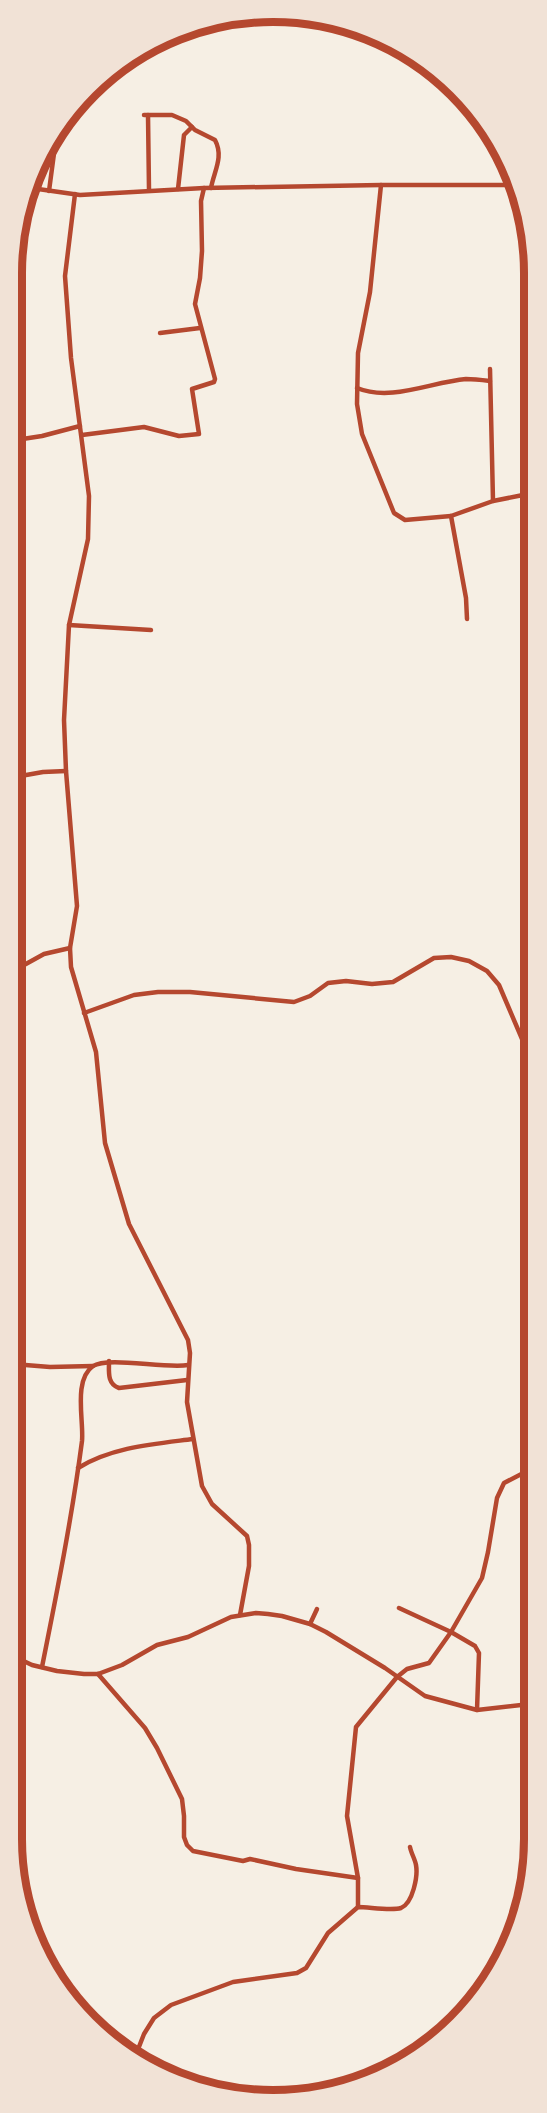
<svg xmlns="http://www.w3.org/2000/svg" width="547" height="2113" viewBox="0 0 547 2113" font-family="'Playfair Display',serif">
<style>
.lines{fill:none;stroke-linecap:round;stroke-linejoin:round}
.minor{stroke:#b5482f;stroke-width:4.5}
.rim{fill:none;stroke:#b5482f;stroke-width:8}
</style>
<rect width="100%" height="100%" fill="#f6efe4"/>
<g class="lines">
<!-- minor -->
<g class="minor">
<path d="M144 115H172L186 121 195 130 215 140C224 157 214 171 211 188"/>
<path d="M148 115 149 190"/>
<path d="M381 185 370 292 358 353 357 404 362 434 394 513 405 520 451 516 493 501 523 495 532 489"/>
<path d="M31 188 80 195 204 188 381 185H518"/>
<path d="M178 189 184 135 192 127"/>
<path d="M49 191 55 146V130"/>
<path d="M75 194 65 276 71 358 89 496 88 539 69 625 64 720 66 771 77 906 70 948 71 967 96 1052 105 1143 129 1224 188 1340 190 1353 187 1402 202 1486 212 1504 247 1536 249 1545V1566L240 1615"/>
<path d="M160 333 200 328"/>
<path d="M490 369 493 501"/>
<path d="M357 388C391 402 431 382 466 379 473 379 482 380 490 381"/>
<path d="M82 435 144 427 179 436 199 434 192 389 214 382 215 379 195 304 200 278 202 251 201 201 204 188"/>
<path d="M16 440 42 436 80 426"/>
<path d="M451 516 466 598 467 619"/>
<path d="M69 625 151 630"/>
<path d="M15 777 43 772 66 771"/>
<path d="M15 970 44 954 70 948"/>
<path d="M84 1013 134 995 158 992H190L294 1002 310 996 328 983 346 981 372 984 393 982 434 958 451 957 469 961 487 971 499 985 531 1060"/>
<path d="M109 1361C109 1372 107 1384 119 1388L187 1380"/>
<path d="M13 1364 50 1367 93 1366"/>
<path d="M78 1468C112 1447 154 1444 193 1439"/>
<path d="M310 1624 317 1609"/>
<path d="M13 1656 32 1665 57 1671 84 1674H98L122 1665 157 1645 188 1637 231 1617 256 1613 268 1614 282 1616 310 1624 326 1632 385 1668 425 1696 477 1710 530 1704"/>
<path d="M42 1667C57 1592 72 1517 82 1441 84 1421 73 1380 93 1366 108 1356 165 1369 188 1365"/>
<path d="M98 1674 145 1728 157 1748 182 1799 184 1816V1837L187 1845 193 1851 243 1861 250 1859 296 1869 358 1878"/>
<path d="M477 1710 479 1653 475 1646 451 1632 482 1578 488 1552 497 1498 504 1483 531 1469"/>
<path d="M358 1907V1878L347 1816 356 1727 397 1677 407 1669 429 1663 451 1632 399 1608"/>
<path d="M135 2057 144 2034 154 2018 171 2005 233 1982 297 1973 306 1968 328 1933 358 1907C369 1907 391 1911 401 1908 413 1903 418 1876 416 1865 415 1859 411 1853 410 1847"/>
</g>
</g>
<!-- crop -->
<path d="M0 0H547V2113H0ZM273 22H273A251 251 0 0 1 524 273V1839A251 251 0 0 1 273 2090H273A251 251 0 0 1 22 1839V273A251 251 0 0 1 273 22Z" fill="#f1e2d6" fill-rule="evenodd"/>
<path class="rim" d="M273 22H273A251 251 0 0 1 524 273V1839A251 251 0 0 1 273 2090H273A251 251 0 0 1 22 1839V273A251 251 0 0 1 273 22Z"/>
</svg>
